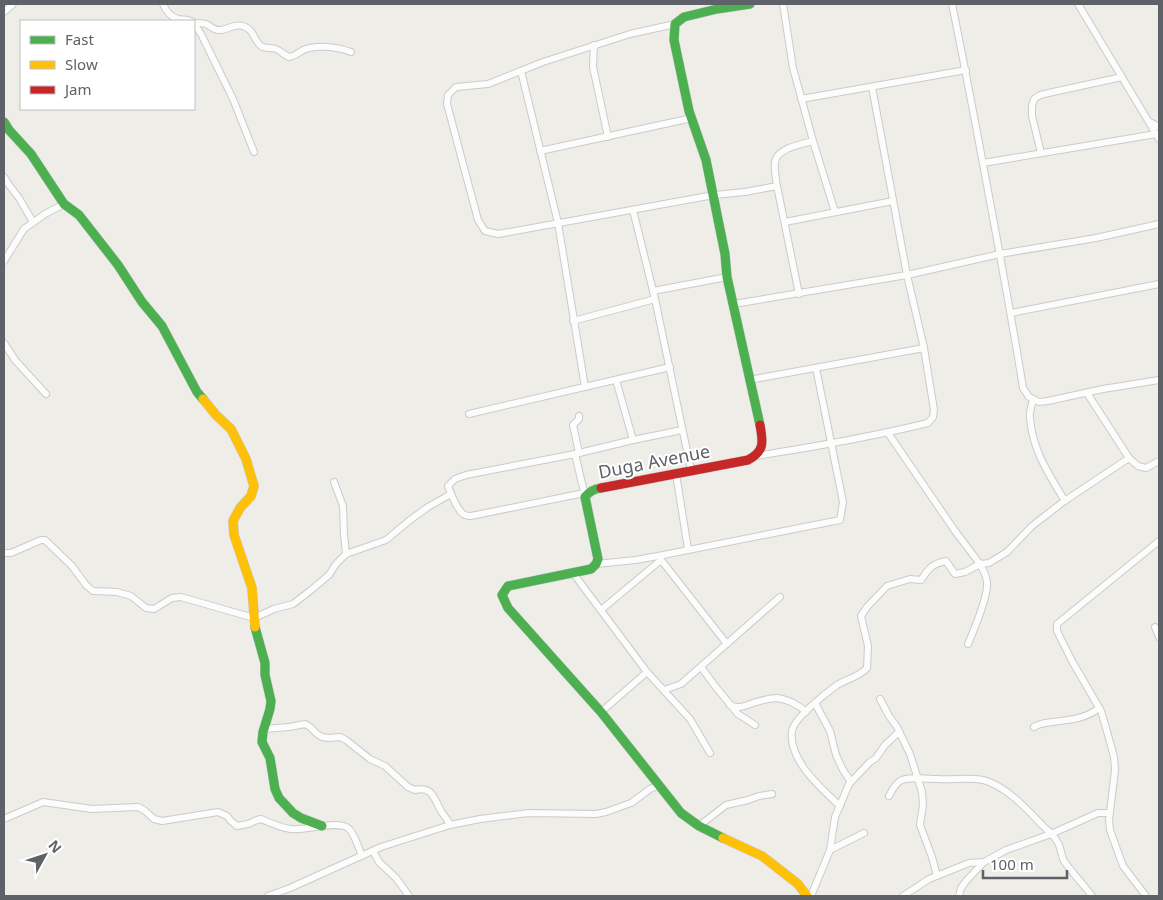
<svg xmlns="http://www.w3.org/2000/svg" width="1163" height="900" viewBox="0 0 1163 900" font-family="'Noto Sans',sans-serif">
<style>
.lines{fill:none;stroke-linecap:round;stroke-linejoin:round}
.street-casing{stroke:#cbcbca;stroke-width:8}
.fast-casing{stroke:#c9cac9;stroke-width:10}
.slow-casing{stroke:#c9cac9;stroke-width:10}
.jam-casing{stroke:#c9cac9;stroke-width:10}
.street{stroke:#fcfcfc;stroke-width:6}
.fast{stroke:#4caf50;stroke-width:9}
.slow{stroke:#ffc107;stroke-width:9}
.jam{stroke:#c62828;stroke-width:9}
.labels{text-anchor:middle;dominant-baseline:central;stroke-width:4;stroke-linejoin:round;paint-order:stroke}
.street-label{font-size:18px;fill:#5e6167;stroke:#fff}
</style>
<rect width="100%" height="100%" fill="#eeede8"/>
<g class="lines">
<!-- street casing -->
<g class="street-casing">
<g id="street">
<path d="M163 4C166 11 170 17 178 19 183 20 186 19 191 21"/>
<path d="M783 4 793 68 813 141 835 212"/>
<path d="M952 4C963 57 973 111 983 164 997 239 1011 313 1023 388L1029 397 1039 402 1048 401 1103 389 1159 380"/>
<path d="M1078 4 1159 139"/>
<path d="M4 12 13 4"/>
<path d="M194 23C198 23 203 23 206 24 211 26 214 31 220 30 228 30 234 23 243 26 254 29 254 41 261 46 265 49 271 47 276 49 281 51 284 55 289 57 295 56 298 53 303 50 317 44 338 47 351 52"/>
<path d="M194 23 201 34 233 99 254 152"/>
<path d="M675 24 630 34 543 62 488 84 456 87 448 95 447 104 478 220 485 231 498 234 714 195 745 192 777 186C776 179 774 169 775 162 777 148 802 144 813 141"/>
<path d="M594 45 593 67 608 137"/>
<path d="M521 71 558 223 585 387"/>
<path d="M801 99 966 70"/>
<path d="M1150 122 1159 127"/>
<path d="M540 151 692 118"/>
<path d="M1041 153 1032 116V106L1034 99 1040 95 1053 92 1122 77"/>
<path d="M983 163 1156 134"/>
<path d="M4 177 9 185 19 198 33 222"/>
<path d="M777 186 799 294"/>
<path d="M633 210 655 299 691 470"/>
<path d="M785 222 893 201"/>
<path d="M4 261 24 229 45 214 64 204"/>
<path d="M653 291 727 277"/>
<path d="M734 304 907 275 1000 254 1096 238 1159 224"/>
<path d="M1011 313 1159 284"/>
<path d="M573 321 655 299"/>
<path d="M4 343 15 360 46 394"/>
<path d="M616 380 633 440"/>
<path d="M749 380 924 348"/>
<path d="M1087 393 1129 458 1138 466 1146 468 1159 461"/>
<path d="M1033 399C1032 405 1029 412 1030 418 1032 449 1049 475 1065 501"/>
<path d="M469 414 670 367"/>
<path d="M888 433 955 531 980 564 989 563 1007 552 1032 526 1063 502 1129 458"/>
<path d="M579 453 573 425 579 419V416"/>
<path d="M575 454 585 496"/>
<path d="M755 456C814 447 870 437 928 423L933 417 934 410 924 348 907 275 872 87"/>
<path d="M676 474 688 549"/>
<path d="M334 482 343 506 344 534 346 554"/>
<path d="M584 493 471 516C468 516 466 516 463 514 457 509 451 494 448 486L455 479 466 475 575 454 633 440 682 430"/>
<path d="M4 553H11L41 540H45L72 566 86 585 93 591 117 592 131 596 146 608 154 609 172 598 181 597 254 618 274 609 293 604 311 590 329 575 336 564 346 554 386 540 410 520 428 507 451 494"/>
<path d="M658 556 727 644"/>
<path d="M596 564 636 560 658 556 840 520 843 502 816 368"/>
<path d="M573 573 647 672 690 719 710 753"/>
<path d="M601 610 661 560"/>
<path d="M1155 627 1159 637"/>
<path d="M701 667 715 686 738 714 755 725"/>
<path d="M664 690 681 684 780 597"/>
<path d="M880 699 889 716 897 727 910 754 922 792 923 805 920 825 932 857 937 876"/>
<path d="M815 703 830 731 836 755 843 770 851 782"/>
<path d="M730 705C738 709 745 706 753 703 760 701 769 698 777 698 787 699 799 705 806 712"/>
<path d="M601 712 647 672"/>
<path d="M1034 727C1040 723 1047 723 1053 722 1070 720 1085 719 1099 708"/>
<path d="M264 729 289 727 305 724 310 727 317 734 322 737 329 738 340 737 346 740 370 759 385 766 408 787 415 790C433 786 434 799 441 811 444 816 448 820 450 825"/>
<path d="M889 796C892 790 895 784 900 781 907 776 929 779 938 779 952 780 969 777 983 780 1005 785 1028 810 1043 826 1048 831 1055 836 1058 843 1061 848 1061 855 1064 861 1073 874 1083 884 1092 896"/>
<path d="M840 806C821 788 788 760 792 731 794 718 826 693 837 685 847 679 859 677 867 668L868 646 861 616 867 607 887 586 910 579 921 580C929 568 932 564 946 561L955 574 965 572 980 564C983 570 987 576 987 583 988 597 974 630 968 644"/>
<path d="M4 819 43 802 92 809 138 807 144 810 154 819 162 821 218 812 227 816 231 821 237 826 248 824 257 820 261 819C270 823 281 828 291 829 305 831 338 820 348 828 354 832 359 849 362 856"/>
<path d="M699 826 726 805 748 800 759 796 772 794"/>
<path d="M830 850 864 833"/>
<path d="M373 851 379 862 396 878 409 896"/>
<path d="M268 896 290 888 381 847 450 825 480 819 529 813 596 814 606 812 631 803 650 789 659 785"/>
<path d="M811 896 830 850 835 817 849 784 870 762 876 758 885 745 899 732"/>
<path d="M903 896 929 879 969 863 983 862"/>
<path d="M959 896 961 888 966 881 984 862 1006 850 1051 834 1098 813H1110"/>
<path d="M1146 896 1123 866 1110 830 1109 820 1115 770 1114 757 1108 735 1101 711 1072 661 1057 631V624L1159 541"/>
</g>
</g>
<!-- fast casing -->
<g class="fast-casing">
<g id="fast">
<path d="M750 4 717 9 684 17 675 24 674 40 689 111 706 160 725 254 727 277 760 425"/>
<path d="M4 122 9 130 31 154 64 204 79 215 118 265 142 302 162 326 197 392 203 399"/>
<path d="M601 488C594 489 590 491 585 497L598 559 596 564 591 569 508 586 502 595 508 608 601 712 681 813 699 826 723 838"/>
<path d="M255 627 265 663V675L271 701 270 709 263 732 262 742 270 758 275 789 279 798 293 813 301 818 322 826"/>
</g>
</g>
<!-- slow casing -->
<g class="slow-casing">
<g id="slow">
<path d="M203 399 216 415 231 429 246 459 254 486 251 496 240 508 233 521 234 535 252 588 255 627"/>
<path d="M723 838 762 856 798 884 807 896"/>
</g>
</g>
<!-- jam casing -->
<g class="jam-casing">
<path id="jam" d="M601 488 748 460C765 451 763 442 760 425"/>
</g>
<!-- street -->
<use href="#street" class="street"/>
<!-- fast -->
<use href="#fast" class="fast"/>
<!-- slow -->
<use href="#slow" class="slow"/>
<!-- jam -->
<use href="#jam" class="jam"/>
</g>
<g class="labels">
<!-- street labels -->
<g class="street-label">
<text transform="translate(654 461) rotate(-11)">Duga Avenue</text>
</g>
</g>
<!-- border -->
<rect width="1163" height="900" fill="none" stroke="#5e6167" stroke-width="10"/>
<!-- legend -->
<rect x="20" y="20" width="175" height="90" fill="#ffffff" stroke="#bfc0c2"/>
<rect x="30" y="36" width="25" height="8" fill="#4caf50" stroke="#bfc0c2"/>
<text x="65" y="45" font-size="15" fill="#5e6167">Fast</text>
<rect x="30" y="61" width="25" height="8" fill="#ffc107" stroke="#bfc0c2"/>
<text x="65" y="70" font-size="15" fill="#5e6167">Slow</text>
<rect x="30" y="86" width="25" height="8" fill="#c62828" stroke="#bfc0c2"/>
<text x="65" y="95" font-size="15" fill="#5e6167">Jam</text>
<!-- north arrow -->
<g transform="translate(45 855) rotate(50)" stroke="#ffffff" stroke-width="4" paint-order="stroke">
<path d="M0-4L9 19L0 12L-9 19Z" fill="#5e6167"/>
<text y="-8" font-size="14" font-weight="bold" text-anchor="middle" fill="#5e6167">N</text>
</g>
<!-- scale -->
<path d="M983 870v8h84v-8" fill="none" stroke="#5e6167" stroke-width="2.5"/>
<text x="990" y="870" font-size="15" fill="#5e6167" stroke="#ffffff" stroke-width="4" paint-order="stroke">100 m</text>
</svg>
